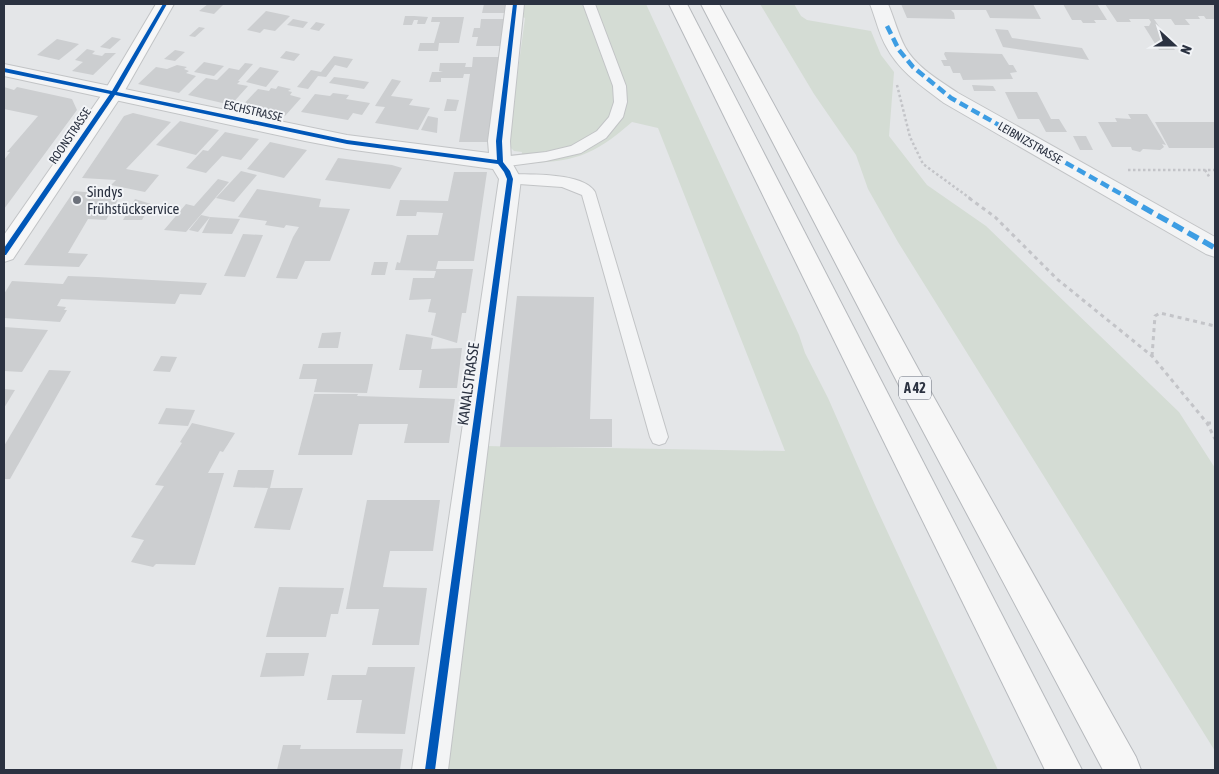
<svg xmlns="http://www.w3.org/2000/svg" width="1219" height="774" viewBox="0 0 1219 774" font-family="'Asap Condensed',sans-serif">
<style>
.green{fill:#d4dcd4}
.building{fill:#ccced0}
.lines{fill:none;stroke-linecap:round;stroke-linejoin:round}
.lane-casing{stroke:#c2c4c6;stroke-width:2}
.street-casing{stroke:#c2c4c6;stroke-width:2}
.secondary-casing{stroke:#c2c4c6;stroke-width:2}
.highway-casing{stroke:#b6b9bd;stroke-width:2}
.path-far1{stroke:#c3c4c8;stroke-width:2.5;stroke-dasharray:2.5 2.5;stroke-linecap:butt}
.path{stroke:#c3c4c8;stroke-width:3;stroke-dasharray:4 4;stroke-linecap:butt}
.lane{fill:#f3f4f5;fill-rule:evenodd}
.street{fill:#f3f4f5;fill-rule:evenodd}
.secondary{fill:#f7f7f7;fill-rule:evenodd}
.highway{fill:#f7f7f7;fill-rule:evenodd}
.quiet-far1{stroke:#3d9de3;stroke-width:4.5;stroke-dasharray:9 4.5;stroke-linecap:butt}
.quiet{stroke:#3d9de3;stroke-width:5.5;stroke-dasharray:12 5.5;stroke-linecap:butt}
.cycleway-casing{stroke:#f2f4f7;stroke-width:3}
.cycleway{fill:#0057b8;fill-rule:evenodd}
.poi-dot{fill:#6c717b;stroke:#f2f4f7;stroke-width:2}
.labels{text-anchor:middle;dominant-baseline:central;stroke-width:4;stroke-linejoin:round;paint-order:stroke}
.far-street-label{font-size:12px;fill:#2b3241;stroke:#f2f4f7}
.shield{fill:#f2f4f7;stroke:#676c78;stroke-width:1}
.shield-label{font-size:14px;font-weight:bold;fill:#2b3241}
.poi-label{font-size:15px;fill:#2b3241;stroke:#f2f4f7;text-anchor:start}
.street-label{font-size:15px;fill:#2b3241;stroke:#f2f4f7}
</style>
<rect width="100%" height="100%" fill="#e4e6e8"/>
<!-- green -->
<g class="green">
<path d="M524 4H646L799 335 805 353 828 398 875 505 998 770H447L486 446 785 451 658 128 632 122C591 158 574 161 520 164L522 152 514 151 508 145 525 18 523 17Z"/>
<path d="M760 4H794L801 16 807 20 871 31 881 55 894 72 889 136 927 185 986 226 1179 412 1215 468V751L898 242 868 189 856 155 814 94Z"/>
</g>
<!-- building -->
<g class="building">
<path d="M208 4H224L214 14 199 11Z"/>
<path d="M484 4H510L509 13H482Z"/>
<path d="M901 4H1033L1041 19 990 18 986 10H951L954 13 955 19 907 18Z"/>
<path d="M1063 4H1097L1107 20H1094L1096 23H1083L1081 20H1072Z"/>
<path d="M1105 4H1215V19H1206L1204 16H1198L1200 19H1185L1190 25H1175L1171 19H1154L1175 50H1159L1144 26H1149L1151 22 1149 19H1129L1131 22H1117Z"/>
<path d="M266 11 290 16 275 31 264 29 260 33 247 30Z"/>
<path d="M405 16H414L428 17 425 24H417L418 20H414L412 25H403Z"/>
<path d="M432 17H464L459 43H439L438 51H418L420 43H434L440 22H431Z"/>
<path d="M293 19 308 22 303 28 287 25Z"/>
<path d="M481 19H507L504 46H476L478 37H472L474 28H480Z"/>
<path d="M316 22 325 24 319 31 310 29Z"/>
<path d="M199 27 205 28 195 37 189 36Z"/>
<path d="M995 29 1008 30 1012 38 1082 48 1089 60 1003 47Z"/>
<path d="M112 37 121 39 110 49 100 47Z"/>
<path d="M57 39 79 44 59 60 37 55Z"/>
<path d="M87 49 95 51 92 54 102 56 105 53H116L93 75 72 71 83 62 75 60Z"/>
<path d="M175 50 185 52 175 61 164 59Z"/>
<path d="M286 51 300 54 294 61 280 58Z"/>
<path d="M945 52 1002 54 1009 65H1013L1017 72 1010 73 1013 79 963 80 960 73H953L950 66H944L941 60H947L944 54Z"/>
<path d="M334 56 353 59 347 68 335 65 326 77 318 76 308 89 297 87 311 70 321 72Z"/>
<path d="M473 57H503L490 142H459L470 74H464L463 78H441V82H429L432 72H443L439 71 440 63H466L465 67H472Z"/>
<path d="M204 62 224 66 214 76 194 72Z"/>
<path d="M245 63 253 64 238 81H240L237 84 248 86 231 105 188 95 206 78 217 80 229 68 239 70Z"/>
<path d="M177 65 187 67 184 69 189 71 186 73 196 76 179 93 138 84 156 67 167 69Z"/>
<path d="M260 67 279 71 266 87 246 82Z"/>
<path d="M334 77 351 79 369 82 364 89 329 83Z"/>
<path d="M392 79 401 81 391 96 413 99 409 105 430 108 418 130 375 123 385 107 375 106Z"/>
<path d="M972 85 993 86 996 91H974Z"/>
<path d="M278 86 291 89 288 91 292 92 290 95 301 98 285 116 241 107 258 89 269 91 271 88 276 89Z"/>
<path d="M4 87 14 90 17 87 72 99 77 110 4 209V160L10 152H7L38 116 4 109Z"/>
<path d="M1005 92H1037L1051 119H1059L1067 132H1046L1039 119H1018Z"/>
<path d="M333 93 349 95 346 99 370 103 362 115 353 113 348 120 301 112 315 94 330 96Z"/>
<path d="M447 99 459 100 456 111H444Z"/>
<path d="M133 113 171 122 126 169 159 175 145 192 111 185 116 180 82 178 124 116Z"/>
<path d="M1128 114H1147L1166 145 1162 144 1164 147 1160 150 1143 149 1140 152 1132 150 1131 147H1112L1098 122H1117L1115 118 1131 119Z"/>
<path d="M428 116 438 118 437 133 421 130Z"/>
<path d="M180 121 219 130 196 155 156 145Z"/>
<path d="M1155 122H1215V148H1169Z"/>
<path d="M225 132 259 139 241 160 222 156 206 173 186 168 203 150 208 151Z"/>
<path d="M1073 136H1086L1093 150H1080Z"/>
<path d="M270 142 307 150 284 178 247 169Z"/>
<path d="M338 158 392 165 402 168 390 189 325 180Z"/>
<path d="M241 171 257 175 234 202 216 198Z"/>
<path d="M454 172H487L474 261H438L436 269H473L466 313H462L457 343 431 335 436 313 428 312 431 299 409 300 413 278H434L436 271 395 270 397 262 400 263 407 235H438L443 213 417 212 416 216H396L400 200 448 201Z"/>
<path d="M218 179 229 182 186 232 164 230 186 204 194 206Z"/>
<path d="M257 189 321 199 319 207 350 209 330 261H305L297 279 276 278 293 237 299 227 286 225 284 228 265 225 267 221 238 217Z"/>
<path d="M74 191 118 195 115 200H118L106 220 88 219 68 253 88 254 79 267 24 265Z"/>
<path d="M135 199 151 204 142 220H123Z"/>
<path d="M201 215 210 217 240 219 232 234 202 233 210 217 198 232 189 230Z"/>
<path d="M243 234 263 235 245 277 224 276Z"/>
<path d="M374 262H388L385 275H371Z"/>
<path d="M68 276 97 277 207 283 201 295 180 294 175 304 61 299 57 306 66 307 64 310H67L60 322 4 318V294L12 281 63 284Z"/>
<path d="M517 296 594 297 590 419H612V447H500Z"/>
<path d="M4 327 48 330 22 372 4 371Z"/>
<path d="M341 332 338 348H318L322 333Z"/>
<path d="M406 334 433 338 431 349 462 348 457 388H419L422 370H399Z"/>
<path d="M161 356 177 357 170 372 153 371Z"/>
<path d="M303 364H373L367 393 314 392 317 379H299Z"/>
<path d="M49 370 71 371 10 479H4V446Z"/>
<path d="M4 389 15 390 4 408Z"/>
<path d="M314 394H358L357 396 455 399 449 443H404L408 424H359L352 455H298Z"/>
<path d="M166 408 195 410 188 426 158 424Z"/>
<path d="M192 423 235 433 223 452 220 451 208 473H224L195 565 156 564 153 567 131 562 144 540 131 537 164 486 155 485 182 443 180 442Z"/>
<path d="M238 470H274L270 488H303L290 530 254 528 268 488 233 487Z"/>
<path d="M367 500H440L433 551H390L383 587 427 588 419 645H372L379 609H346Z"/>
<path d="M279 587 344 588 338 614H331L326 637H266Z"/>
<path d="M266 653H309L304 676 260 677Z"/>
<path d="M368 667H415L405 734 356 733 362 700H327L332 675H366Z"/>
<path d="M283 745H301L300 749H403L400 770H277Z"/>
</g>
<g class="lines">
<!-- lane casing -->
<g class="lane-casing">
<g id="lane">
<path d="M583 4H595L626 86 627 102 623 117 606 138 581 153 546 161 500 167 495 165 493 162 495 159 500 157 546 152 571 146 597 131 609 117 614 102 613 86Z"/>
<path d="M510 174C531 175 583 172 595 192L668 437 665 443 659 445 653 443 650 437 582 195 562 187 505 183 503 179 505 175Z"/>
</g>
</g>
<!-- street casing -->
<g class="street-casing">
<g id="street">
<path d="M506 4H524L510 141 511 161 521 179 448 770H412L499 179 493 169 347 149 305 141 4 76V64L347 135 489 153 488 141Z"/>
<path d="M870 4H888C894 18 898 34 905 47 916 67 940 81 958 93L1215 237V257L1206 254 944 103C923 87 900 72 887 48 879 35 876 19 870 4Z"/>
</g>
</g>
<!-- secondary casing -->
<g class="secondary-casing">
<path id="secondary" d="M156 4H174L124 92 13 259 4 262V235L105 90Z"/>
</g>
<!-- highway casing -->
<g class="highway-casing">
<g id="highway">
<path d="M669 4H687L1082 770H1045Z"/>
<path d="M701 4H719L927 385 1136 757 1141 770H1103L907 401Z"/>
</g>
</g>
<!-- path-far1 -->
<g class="path-far1">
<path d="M897 85 910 137 923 164 971 199"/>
<path d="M1128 170H1215"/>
<path d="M1205 170 1210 178"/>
</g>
<!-- path -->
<g class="path">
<path d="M969 198 995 217 1057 279 1152 356 1207 423 1215 439"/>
<path d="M1152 356 1155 316 1160 313 1215 326"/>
<path d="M1207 423H1215"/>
</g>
<!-- lane -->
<use href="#lane" class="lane"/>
<!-- street -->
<use href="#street" class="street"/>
<!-- secondary -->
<use href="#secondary" class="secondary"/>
<!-- highway -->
<use href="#highway" class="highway"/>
<!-- quiet-far1 -->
<path class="quiet-far1" d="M887 26 899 50 913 67 951 98 1130 199"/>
<!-- quiet -->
<path class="quiet" d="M1127 198 1215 248"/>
<!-- cycleway casing -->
<g class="cycleway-casing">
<path id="cycleway" d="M163 4H167L117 92 347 140 497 160 496 141 513 4H517L502 141 503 162 510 171 513 179 435 770H425L507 179 504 172 498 164 347 144 115 95 6 255H4V248L110 94 4 72V68L112 91Z"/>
</g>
<!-- cycleway -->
<use href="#cycleway" class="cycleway"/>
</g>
<!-- markers -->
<circle class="poi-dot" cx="77" cy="200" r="5"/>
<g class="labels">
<!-- far-street labels -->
<g class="far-street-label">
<text transform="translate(253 111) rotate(13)">ESCHSTRASSE</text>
<text transform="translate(70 136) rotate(-56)">ROONSTRASSE</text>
<text transform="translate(1030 143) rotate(30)">LEIBNIZSTRASSE</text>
</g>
<!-- shield labels -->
<rect class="shield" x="899" y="376.5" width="32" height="23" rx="4"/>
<g class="shield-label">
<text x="915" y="388">A 42</text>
</g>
<!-- poi labels -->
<g class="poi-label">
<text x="87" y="191">Sindys<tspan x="87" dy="17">Frühstückservice</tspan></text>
</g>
<!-- street labels -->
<g class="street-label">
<text transform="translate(468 384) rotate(-82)">KANALSTRASSE</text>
</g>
</g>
<!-- border -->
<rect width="1219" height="774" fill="none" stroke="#2b3241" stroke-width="10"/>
<!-- north arrow -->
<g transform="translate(1174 45) rotate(111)" stroke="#f2f4f7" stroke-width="4" paint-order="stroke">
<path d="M0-4L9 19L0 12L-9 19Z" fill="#2b3241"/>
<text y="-8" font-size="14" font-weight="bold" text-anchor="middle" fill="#2b3241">N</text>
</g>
</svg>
